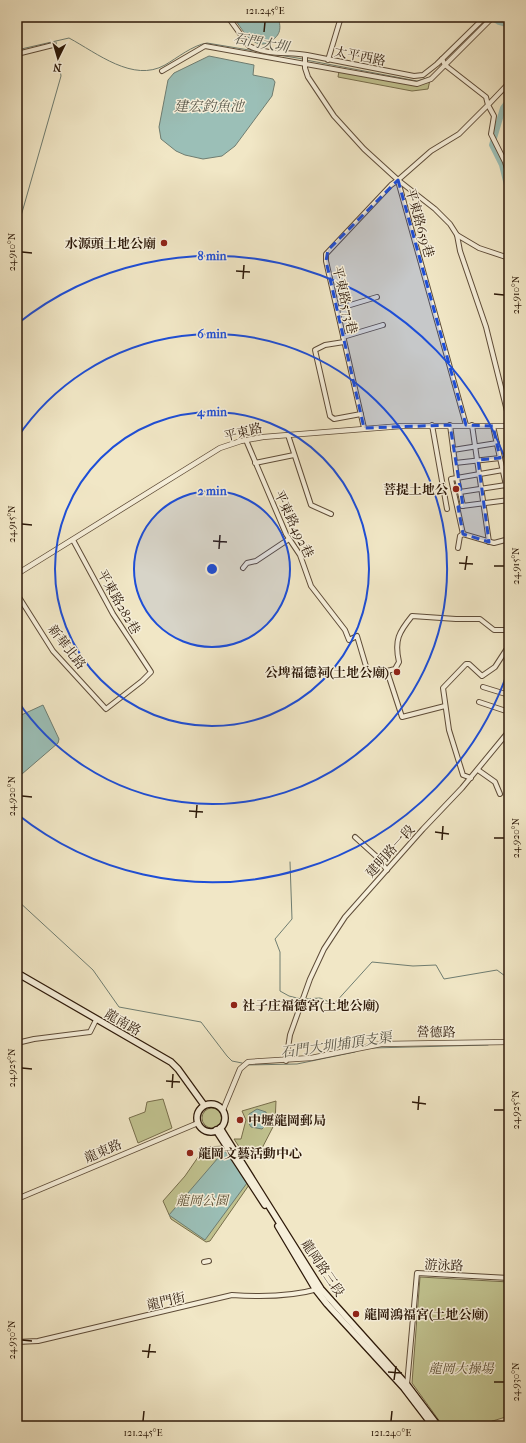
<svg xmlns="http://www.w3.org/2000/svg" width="526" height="1443" viewBox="0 0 526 1443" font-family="'IM FELL French Canon','Noto Serif TC',serif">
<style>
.green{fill:#c1c390;stroke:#776e4c}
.water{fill:#9bbfb7;stroke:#6f7d71}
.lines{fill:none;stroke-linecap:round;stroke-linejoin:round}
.stream{stroke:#6f7d71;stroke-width:1}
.river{stroke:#9bbfb7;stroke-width:6}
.minor-casing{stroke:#5e4c38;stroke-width:6}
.tertiary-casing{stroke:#5e4c38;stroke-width:6}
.secondary-casing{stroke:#2d1909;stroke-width:8}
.minor{stroke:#f6efda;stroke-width:4}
.tertiary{stroke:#f6efda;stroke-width:4.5}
.secondary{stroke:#f6efda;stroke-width:5.5}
.marked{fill:#1d4ed8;fill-opacity:0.2;stroke:#1d4ed8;stroke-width:3;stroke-dasharray:8 5;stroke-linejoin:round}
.ticks{fill:none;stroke:#2d1909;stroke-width:1.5}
.ring{fill:none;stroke:#1d4ed8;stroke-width:2}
.poi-dot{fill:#8f2418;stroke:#f6efda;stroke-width:1.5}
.labels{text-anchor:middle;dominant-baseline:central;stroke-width:3;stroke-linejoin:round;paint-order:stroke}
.street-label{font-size:13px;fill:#2d1909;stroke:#f6efda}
.poi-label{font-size:13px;font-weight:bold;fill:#2d1909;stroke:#f6efda;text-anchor:start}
.park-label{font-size:13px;font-style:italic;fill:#594c32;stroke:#f6efda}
.water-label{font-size:14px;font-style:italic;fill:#545346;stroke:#f6efda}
.centre{fill:#1d4ed8;stroke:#f6efda;stroke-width:2}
.ring-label{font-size:12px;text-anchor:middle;font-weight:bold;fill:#1d4ed8;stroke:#f6efda;stroke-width:3;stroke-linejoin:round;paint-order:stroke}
.neatline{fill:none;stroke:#2d1909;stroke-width:1.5}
.ticks-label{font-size:10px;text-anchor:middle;fill:#2d1909}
</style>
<rect width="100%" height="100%" fill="#f1e7c6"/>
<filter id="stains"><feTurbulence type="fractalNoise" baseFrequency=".005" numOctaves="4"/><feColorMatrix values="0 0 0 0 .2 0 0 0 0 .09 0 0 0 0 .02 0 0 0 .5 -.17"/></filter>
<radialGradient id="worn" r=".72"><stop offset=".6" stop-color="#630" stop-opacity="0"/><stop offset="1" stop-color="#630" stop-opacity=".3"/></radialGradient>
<!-- green -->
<g class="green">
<path d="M339 71 415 84 430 80 428 89 412 91 338 77Z"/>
<path d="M163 1099 172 1128 138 1143 129 1118 145 1112 147 1102Z"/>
<path d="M276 1101 275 1123 258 1156 247 1159 234 1139H241L246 1120 242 1111Z"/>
<circle cx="212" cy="1118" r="10"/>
<path d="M225 1146 249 1185 210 1241 206 1242 171 1219 163 1201 185 1176 205 1147Z"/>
<path d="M420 1277 509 1282V1416L476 1426H443L412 1383Z"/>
</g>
<!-- water -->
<g class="water">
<path d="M233 17H278C282 30 280 36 268 43 251 49 242 28 233 17Z"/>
<path d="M209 56 254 65 253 75 273 79 275 82 272 96 235 146 222 156 203 159 185 155 176 151 161 139 159 127 168 80 174 73Z"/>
<path d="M43 705 59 739 58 743 22 774 17 775V717Z"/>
<path d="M257 1109 266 1112 268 1123 262 1129 251 1127 248 1122 249 1114Z"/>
<path d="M227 1150 247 1183 205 1240 169 1215 224 1151Z"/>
</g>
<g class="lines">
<!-- stream -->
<g class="stream">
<path d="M17 50 69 38C97 53 133 83 165 65 177 58 193 45 207 43L303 59"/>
<path d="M306 60 417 81 430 77 443 64"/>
<path d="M445 62 490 17"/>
<path d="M17 230 61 76 56 42"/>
<path d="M290 862 292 919 275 939 280 952V991L289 996 301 999"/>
<path d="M17 900 93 970 119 1007 201 1022 227 1056 232 1061 242 1063"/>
<path d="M304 999 320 998 334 1004 372 962 413 966 436 965 444 979 497 970 509 979"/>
<path d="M503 1044 509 1045"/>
<path d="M372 1048 488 1045"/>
<path d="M247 1065 297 1064 355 1052"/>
</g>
<!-- river -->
<g class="river">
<path d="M491 17 499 22 509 25"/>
<path d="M509 100 503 108 492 145 502 165 509 193"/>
</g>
<!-- minor casing -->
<g class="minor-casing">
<g id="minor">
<path d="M228 17 249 46C267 55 288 52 307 55 343 62 378 69 414 76L423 75 437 64 483 19"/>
<path d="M17 54 53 45"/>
<path d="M305 55V68L308 77 334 116 364 149 398 180 435 209 450 224 457 235 460 251 486 327 509 419"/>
<path d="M328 60 341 17"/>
<path d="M162 71 205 46 417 84 431 79 493 17"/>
<path d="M509 83 488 105 494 116 491 134 505 162 509 176"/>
<path d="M398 181 466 425"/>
<path d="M457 235 479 248 509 258"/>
<path d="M337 309 377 297"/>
<path d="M343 337 383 325"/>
<path d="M344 342 325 345 315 350 330 416 334 419 361 414"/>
<path d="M432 425 447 509"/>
<path d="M450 425 457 478 463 506"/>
<path d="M472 425 489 542"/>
<path d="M493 426 509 499"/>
<path d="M364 428 326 261V254L391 185 398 180 431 151 459 134 488 105 486 97 445 65 442 59"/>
<path d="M288 435 311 505 331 514"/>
<path d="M246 440 286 534 300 555 311 586 345 630 349 640 357 636 368 673 387 671 402 717 445 706"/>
<path d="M453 450 497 443"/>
<path d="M255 463 294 455"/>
<path d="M455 463 500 458"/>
<path d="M460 492 506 485"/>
<path d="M462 506 509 500"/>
<path d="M463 534 451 479 503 470"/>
<path d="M458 548 460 536 463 534 494 543 509 539"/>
<path d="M243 568 247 563 256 561 289 539"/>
<path d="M508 576H509"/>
<path d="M508 590H509"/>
<path d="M17 594 53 651 106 709 142 681 151 672 113 614 73 540"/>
<path d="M387 671 395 669 399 662C394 640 399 632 412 616L456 619H480L494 630H509"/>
<path d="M483 687 509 695"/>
<path d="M479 702 509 712"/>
<path d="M478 770 495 782 500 794"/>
<path d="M471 778 463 775 449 730 443 688 466 664H469L482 676 495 667 506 650"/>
<path d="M355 837 377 857 387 870"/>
<path d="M17 1043 34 1039 90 1032 96 1020"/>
<path d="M286 1061 290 1035 310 979 324 949 345 917 423 829 462 788 509 731"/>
<path d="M204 1262 209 1261"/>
<path d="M17 1342 38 1341 232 1295C261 1297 290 1297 318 1289"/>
<path d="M407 1385 417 1273 509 1278"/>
</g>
</g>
<!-- tertiary casing -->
<g class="tertiary-casing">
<g id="tertiary">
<path d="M17 574 220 448 241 441 263 437 402 426H509"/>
<path d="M223 1110 240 1069 248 1062 311 1058 381 1044 509 1042"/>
<path d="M17 1199 198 1123"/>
</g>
</g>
<!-- secondary casing -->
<g class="secondary-casing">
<g id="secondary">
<path d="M17 973 171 1062 178 1069 204 1105"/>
<circle cx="211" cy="1118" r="14"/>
<path d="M220 1128 321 1289 407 1385 438 1426"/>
<path d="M216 1130 265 1205"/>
<path d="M278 1226 316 1290 327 1304 404 1388 433 1426"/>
</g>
</g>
<!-- minor -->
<use href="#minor" class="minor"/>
<!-- tertiary -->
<use href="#tertiary" class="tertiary"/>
<!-- secondary -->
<use href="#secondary" class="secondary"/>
</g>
<!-- marked area -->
<path class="marked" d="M398 180 466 425 493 426 500 458 478 460 489 542 463 534 458 507 463 506 450 425 364 428 326 261 328 250Z"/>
<!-- ticks -->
<path class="ticks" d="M264 32 265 22M22 252 32 253M236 271 250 272M243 279 244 265M494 294 504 295M22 524 32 525M213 541 227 542M219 549 220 535M459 563 473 564M494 566H504M465 570 467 556M22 796 32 797M189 811 203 812M196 818 197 805M435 832 449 834M494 838H504M442 840 443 826M22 1068 32 1069M166 1081 180 1082M172 1088 173 1074M412 1102 426 1104M418 1110 419 1096M494 1110H504M22 1340 32 1341M142 1351 156 1352M148 1358 150 1344M388 1372 402 1373M394 1380 396 1366M494 1382H504M143 1421 144 1411M391 1421 392 1411"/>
<!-- distance rings -->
<circle cx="212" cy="569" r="78" fill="#1d4ed8" fill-opacity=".12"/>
<g class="ring">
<circle cx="212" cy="569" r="78"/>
<circle cx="212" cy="569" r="157"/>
<path d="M17 438A235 235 0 1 1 17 700"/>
<path d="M509 668A313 313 0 0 1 17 814M17 324A313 313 0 0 1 509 470"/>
</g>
<!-- markers -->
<g class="poi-dot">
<circle cx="164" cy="243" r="4"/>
<circle cx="456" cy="489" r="4"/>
<circle cx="397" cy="672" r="4"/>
<circle cx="234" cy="1005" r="4"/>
<circle cx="240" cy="1120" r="4"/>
<circle cx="190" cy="1153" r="4"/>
<circle cx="356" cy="1314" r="4"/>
</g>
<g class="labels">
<!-- street labels -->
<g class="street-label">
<text transform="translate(360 56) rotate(11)">太平西路</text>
<text transform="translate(420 223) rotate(74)">平東路659巷</text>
<text transform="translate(345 300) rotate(77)">平東路573巷</text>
<text transform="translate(243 432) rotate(-14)">平東路</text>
<text transform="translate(294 524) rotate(64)">平東路492巷</text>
<text transform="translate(119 602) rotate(60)">平東路282巷</text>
<text transform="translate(67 647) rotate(52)">新華北路</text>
<text transform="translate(390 851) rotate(-48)">建明路一段</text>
<text transform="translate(123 1022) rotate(30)">龍南路</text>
<text transform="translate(436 1032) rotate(1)">營德路</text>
<text transform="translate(103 1151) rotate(-23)">龍東路</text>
<text transform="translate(444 1265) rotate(2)">游泳路</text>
<text transform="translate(323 1268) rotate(56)">龍岡路三段</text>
<text transform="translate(166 1301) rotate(-13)">龍門街</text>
</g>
<!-- poi labels -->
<g class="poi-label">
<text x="156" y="243" text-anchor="end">水源頭土地公廟</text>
<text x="448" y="489" text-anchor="end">菩提土地公</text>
<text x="389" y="672" text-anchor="end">公埤福德祠(土地公廟)</text>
<text x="242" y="1005">社子庄福德宮(土地公廟)</text>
<text x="248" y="1120">中壢龍岡郵局</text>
<text x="198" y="1153">龍岡文藝活動中心</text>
<text x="364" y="1314">龍岡鴻福宮(土地公廟)</text>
</g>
<!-- park labels -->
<g class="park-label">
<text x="202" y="1200">龍岡公園</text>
<text x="461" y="1368">龍岡大操場</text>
</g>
<!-- water labels -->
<g class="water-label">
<text transform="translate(261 43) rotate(10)">石門大圳</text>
<text x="209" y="106">建宏釣魚池</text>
<text transform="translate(336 1045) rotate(-8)">石門大圳埔頂支渠</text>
</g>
</g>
<circle cx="212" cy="569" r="6" class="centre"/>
<g class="ring-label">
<text x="212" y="260">8 min</text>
<text x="212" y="338">6 min</text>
<text x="212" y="416">4 min</text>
<text x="212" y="495">2 min</text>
</g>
<!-- margin -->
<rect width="526" height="1443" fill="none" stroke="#f1e7c6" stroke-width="44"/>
<!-- north arrow -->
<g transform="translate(58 58) rotate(185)" stroke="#f6efda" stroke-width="3" paint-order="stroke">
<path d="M0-3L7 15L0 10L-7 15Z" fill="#2d1909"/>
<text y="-6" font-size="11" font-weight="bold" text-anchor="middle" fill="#2d1909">N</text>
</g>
<rect x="22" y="22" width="482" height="1399" class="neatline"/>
<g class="ticks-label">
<text x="265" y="14">121.245°E</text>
<text transform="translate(11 252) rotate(-90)" y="4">24.910°N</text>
<text transform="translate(515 295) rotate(-90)" y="4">24.910°N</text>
<text transform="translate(11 524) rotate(-90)" y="4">24.915°N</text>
<text transform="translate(515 566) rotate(-90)" y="4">24.915°N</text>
<text transform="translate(11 796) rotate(-90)" y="4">24.920°N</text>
<text transform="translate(515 838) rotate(-90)" y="4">24.920°N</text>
<text transform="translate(11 1068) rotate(-90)" y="4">24.925°N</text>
<text transform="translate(515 1110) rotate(-90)" y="4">24.925°N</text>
<text transform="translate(11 1340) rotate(-90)" y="4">24.930°N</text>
<text transform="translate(515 1382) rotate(-90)" y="4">24.930°N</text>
<text x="143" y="1436">121.245°E</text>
<text x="391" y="1436">121.240°E</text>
</g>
<rect width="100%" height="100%" filter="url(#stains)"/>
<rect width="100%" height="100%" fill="url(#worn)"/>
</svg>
